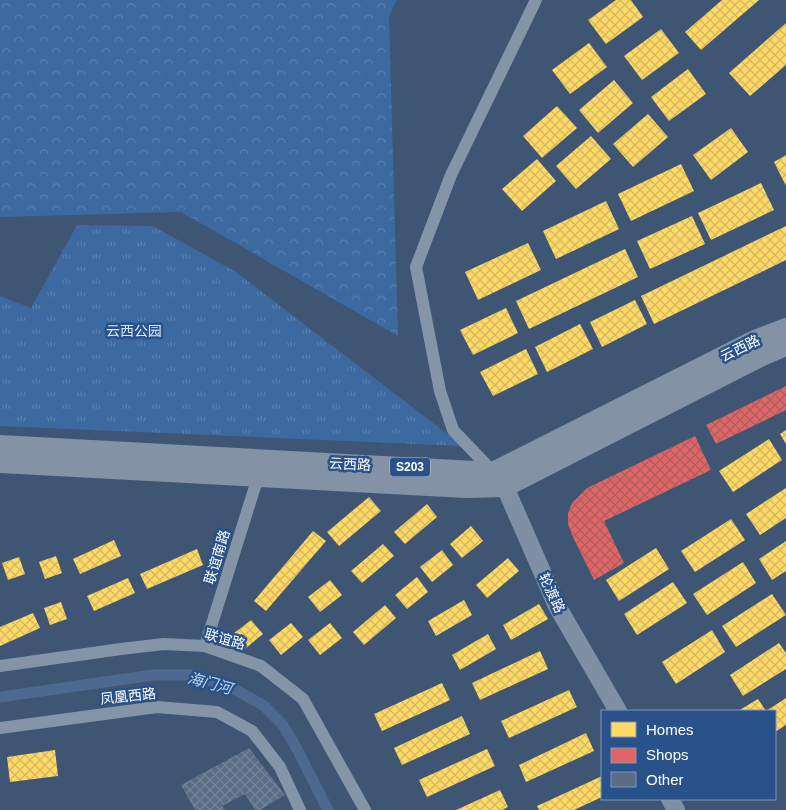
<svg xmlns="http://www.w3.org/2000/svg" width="786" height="810" viewBox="0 0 786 810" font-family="Helvetica,'Noto Sans SC',sans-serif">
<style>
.grass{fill:url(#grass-tufts)}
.forest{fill:url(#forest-crowns)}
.homes{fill:url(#homes-cross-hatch)}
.shops{fill:url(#shops-cross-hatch)}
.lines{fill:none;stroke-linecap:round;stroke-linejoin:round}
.canal{stroke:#4d698f;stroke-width:11}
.building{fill:url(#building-cross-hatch)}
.minor{stroke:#8595a8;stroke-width:12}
.secondary{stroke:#8090a4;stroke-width:18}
.primary{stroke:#8492a6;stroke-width:20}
.labels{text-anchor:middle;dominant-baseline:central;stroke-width:5;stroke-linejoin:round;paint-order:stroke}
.shield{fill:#285289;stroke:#becbdc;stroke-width:1}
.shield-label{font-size:12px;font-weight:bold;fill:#fff}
.park-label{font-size:14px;fill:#d9e7f7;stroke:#285289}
.street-label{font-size:14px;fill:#fff;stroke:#285289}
.water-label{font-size:15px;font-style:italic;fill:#c1d6f0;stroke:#285289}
</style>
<defs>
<pattern id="grass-tufts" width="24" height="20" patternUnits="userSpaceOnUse" patternTransform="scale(1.25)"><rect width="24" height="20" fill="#3c699f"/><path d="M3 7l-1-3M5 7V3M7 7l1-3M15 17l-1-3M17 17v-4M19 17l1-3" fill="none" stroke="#5980ad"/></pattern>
<pattern id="forest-crowns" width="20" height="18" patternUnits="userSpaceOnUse" patternTransform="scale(1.25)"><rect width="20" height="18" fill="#3c699f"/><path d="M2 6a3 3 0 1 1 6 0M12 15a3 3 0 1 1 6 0" fill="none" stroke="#5980ad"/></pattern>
<pattern id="homes-cross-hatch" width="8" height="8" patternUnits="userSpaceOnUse" patternTransform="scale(1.25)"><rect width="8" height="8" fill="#ffd966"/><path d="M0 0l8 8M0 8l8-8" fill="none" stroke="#d2b660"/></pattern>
<pattern id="shops-cross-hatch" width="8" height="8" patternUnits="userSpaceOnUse" patternTransform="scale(1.25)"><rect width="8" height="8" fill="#e06666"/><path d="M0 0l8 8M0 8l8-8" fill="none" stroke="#ac5d5d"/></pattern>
<pattern id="building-cross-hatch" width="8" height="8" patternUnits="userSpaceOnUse" patternTransform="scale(1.25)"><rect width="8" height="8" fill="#5b6d85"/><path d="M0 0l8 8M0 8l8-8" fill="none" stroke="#748397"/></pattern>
</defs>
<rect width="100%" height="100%" fill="#3e5573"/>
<!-- grass -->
<path class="grass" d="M77 225 153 226 236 272 463 446 0 426V296L31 308Z"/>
<!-- forest -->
<path class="forest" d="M0 0H397L389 16 398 336 181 212 0 217Z"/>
<!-- homes -->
<g class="homes">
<path d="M616 0H631L643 17 606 44 588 20Z"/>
<path d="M722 0H759L701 50 685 32Z"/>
<path d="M786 23V65L750 96 729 73Z"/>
<path d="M661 29 679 53 642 80 624 56Z"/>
<path d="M589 43 607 67 570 94 552 70Z"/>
<path d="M688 69 706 94 669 121 651 97Z"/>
<path d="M614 80 633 103 598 133 579 110Z"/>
<path d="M557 106 577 128 542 158 523 136Z"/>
<path d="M648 114 668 137 633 167 613 144Z"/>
<path d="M731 128 748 152 711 180 693 155Z"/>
<path d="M591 136 611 159 576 189 556 166Z"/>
<path d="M786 155V186L774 162Z"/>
<path d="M537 159 556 181 522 211 502 189Z"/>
<path d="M681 164 694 191 631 221 618 194Z"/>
<path d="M761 183 774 210 711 240 698 213Z"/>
<path d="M606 201 619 229 556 259 543 231Z"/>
<path d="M692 216 705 244 650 269 637 241Z"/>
<path d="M786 226V260L654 324 641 296Z"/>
<path d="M528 243 541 270 478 300 465 272Z"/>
<path d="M625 249 638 277 529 329 516 301Z"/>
<path d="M635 300 647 324 602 347 590 322Z"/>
<path d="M506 308 518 333 473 355 460 330Z"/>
<path d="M580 324 593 349 547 372 535 347Z"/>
<path d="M526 349 538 374 493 396 480 372Z"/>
<path d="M786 430V444L780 434Z"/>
<path d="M769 439 782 460 733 492 719 471Z"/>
<path d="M786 488V518L760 535 746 514Z"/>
<path d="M369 497 381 511 339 546 327 532Z"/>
<path d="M427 504 437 517 405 544 394 532Z"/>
<path d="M731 519 745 540 695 572 681 551Z"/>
<path d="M471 526 483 541 462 558 450 544Z"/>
<path d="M313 531 326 541 266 611 254 601Z"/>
<path d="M114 540 121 556 80 574 73 559Z"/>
<path d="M786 541V571L772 580 759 559Z"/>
<path d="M383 544 394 556 362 583 351 571Z"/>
<path d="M656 548 669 569 619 601 606 580Z"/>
<path d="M197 549 203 565 147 589 140 574Z"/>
<path d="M442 550 453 565 432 582 420 567Z"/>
<path d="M56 556 62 573 45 579 39 562Z"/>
<path d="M19 557 25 574 8 580 2 563Z"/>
<path d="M508 558 519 571 487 598 476 585Z"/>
<path d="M743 562 756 583 707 615 693 594Z"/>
<path d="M417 577 428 592 407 609 395 595Z"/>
<path d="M128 578 135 593 94 611 87 596Z"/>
<path d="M330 580 342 595 320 612 308 597Z"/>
<path d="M673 582 687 603 637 635 624 614Z"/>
<path d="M772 594 786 615 736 647 722 626Z"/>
<path d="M464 600 472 615 436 636 428 621Z"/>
<path d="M61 602 67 619 50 625 44 608Z"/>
<path d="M539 604 548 619 511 640 503 625Z"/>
<path d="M385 605 396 618 364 645 353 632Z"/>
<path d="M33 613 40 628 0 646V627Z"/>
<path d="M251 620 263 634 241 652 229 637Z"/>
<path d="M291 623 303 637 281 655 269 640Z"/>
<path d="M330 623 342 638 320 655 308 640Z"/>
<path d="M712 630 725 652 676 684 662 662Z"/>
<path d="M488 634 496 649 460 670 452 655Z"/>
<path d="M779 643 786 653V669L743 696 730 675Z"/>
<path d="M540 651 548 669 480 700 472 683Z"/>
<path d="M442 683 450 700 382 731 374 714Z"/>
<path d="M569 690 577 707 509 738 501 721Z"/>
<path d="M786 698V725L775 732V711H738L758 699 766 711Z"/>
<path d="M462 716 470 734 402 765 394 748Z"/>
<path d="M586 733 594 751 526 782 519 765Z"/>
<path d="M487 749 495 766 427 797 419 780Z"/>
<path d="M55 750 58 776 10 782 7 757Z"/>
<path d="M602 776V797L574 810H539L537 806Z"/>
<path d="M500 790 508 807 502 810H456Z"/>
</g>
<!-- shops -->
<g class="shops">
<path d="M786 386V410L716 444 706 425Z"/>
<path d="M695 436 711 470 604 521 624 563 594 580 572 535 568 524V513L572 503 587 488Z"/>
</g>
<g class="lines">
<!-- canal -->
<path class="canal" d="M0 697 153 675H193L236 690 263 705 283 725 298 751 328 810"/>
</g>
<!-- building -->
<path class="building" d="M249 748 285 795 260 810H255L245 794 222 806 225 810H195L181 785Z"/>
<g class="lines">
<!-- minor -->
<g class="minor">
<path d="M493 472 453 430 440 391 416 267 451 175 536 0"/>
<path d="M205 646 258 477"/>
<path d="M0 666 121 649 164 644 205 646 261 666 303 699 365 810"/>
<path d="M0 728 157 707 217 712 252 731 280 767 300 810"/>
</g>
<!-- secondary -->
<g class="secondary">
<path d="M497 477 505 487 557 606 618 711"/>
<path d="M670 799 676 810"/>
</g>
<!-- primary -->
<g class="primary">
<path d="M0 445 493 472 755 340 786 328"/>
<path d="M0 463 466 488 505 487 762 356 786 346"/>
</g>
</g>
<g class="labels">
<!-- shield labels -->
<rect class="shield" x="390" y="457.5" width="40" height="19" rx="4"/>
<g class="shield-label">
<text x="410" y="467">S203</text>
</g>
<!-- park labels -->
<g class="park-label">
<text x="134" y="331">云西公园</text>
</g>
<!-- street labels -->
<g class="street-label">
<text transform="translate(740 348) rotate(-26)">云西路</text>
<text transform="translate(350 464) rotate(3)">云西路</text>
<text transform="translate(217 557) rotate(-73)">联谊南路</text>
<text transform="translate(552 593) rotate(65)">轮渡路</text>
<text transform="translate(225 639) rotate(16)">联谊路</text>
<text transform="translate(128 696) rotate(-6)">凤凰西路</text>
</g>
<!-- water labels -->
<g class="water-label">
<text transform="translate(210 683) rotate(15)">海门河</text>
</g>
</g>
<!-- legend -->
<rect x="601" y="710" width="175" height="90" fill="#285289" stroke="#7e97b8"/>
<rect x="611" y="722" width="25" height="15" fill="#ffd966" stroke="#7e97b8"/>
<text x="646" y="735" font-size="15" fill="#ffffff">Homes</text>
<rect x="611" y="748" width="25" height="15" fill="#e06666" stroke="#7e97b8"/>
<text x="646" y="760" font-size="15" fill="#ffffff">Shops</text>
<rect x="611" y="772" width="25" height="15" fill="#5b6d85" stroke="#7e97b8"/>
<text x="646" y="785" font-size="15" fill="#ffffff">Other</text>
</svg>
